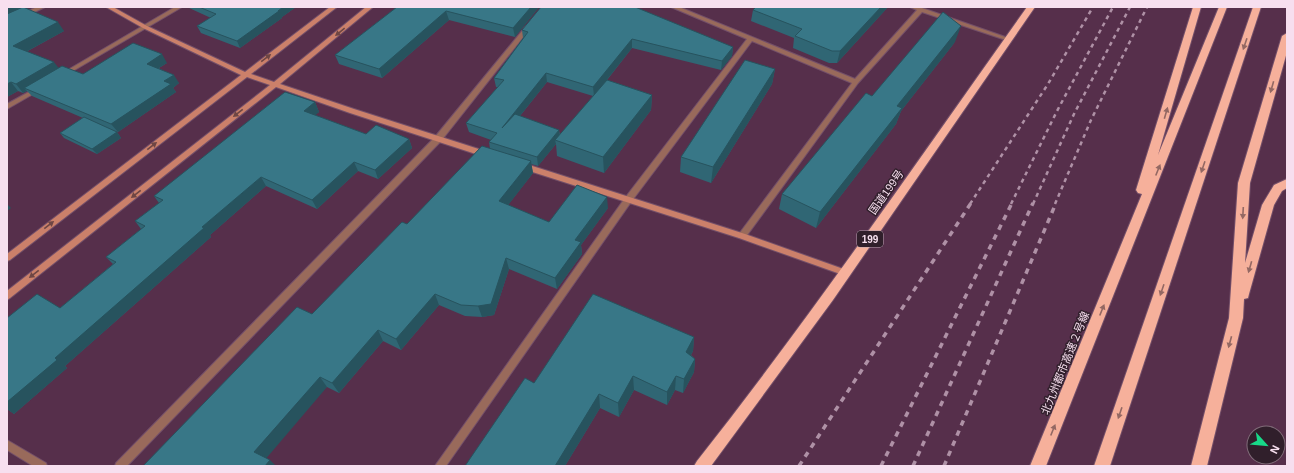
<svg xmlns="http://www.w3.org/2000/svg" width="1294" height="473" viewBox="0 0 1294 473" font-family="Arial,'Noto Sans JP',sans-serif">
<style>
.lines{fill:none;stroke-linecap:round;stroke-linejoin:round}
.street-casing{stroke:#734f69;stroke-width:2}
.secondary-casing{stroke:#734f69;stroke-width:2}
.highway-casing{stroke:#734f69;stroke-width:2}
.street{fill:#996a5b;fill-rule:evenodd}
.secondary{fill:#cb806a;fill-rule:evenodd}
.highway{fill:#f6b09b;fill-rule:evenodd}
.rail-far1{stroke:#af91a6;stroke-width:2.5;stroke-dasharray:4 4;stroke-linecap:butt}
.rail{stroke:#af91a6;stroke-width:3.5;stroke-dasharray:5.5 5.5;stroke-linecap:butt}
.wall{fill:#306674;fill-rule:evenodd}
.shaded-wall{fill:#27535e}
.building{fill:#387787;stroke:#27535e}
.oneway{fill:#6e4644}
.oneway2{fill:#936863}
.labels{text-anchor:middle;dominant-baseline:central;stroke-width:3;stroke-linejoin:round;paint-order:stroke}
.shield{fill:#301f2b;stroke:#bba5b4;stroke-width:1}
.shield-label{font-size:10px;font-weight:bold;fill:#f7dfef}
.street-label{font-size:11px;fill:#f7dfef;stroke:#301f2b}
</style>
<rect width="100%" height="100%" fill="#562f4b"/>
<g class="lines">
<!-- street casing -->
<g class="street-casing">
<g id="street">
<path d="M37 7H45L7 25V21Z"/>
<path d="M175 7H182L66 75H62L61 74Z"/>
<path d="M671 7H679L855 79 917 10 910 7H919L1011 39 1008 41 1006 40 922 12 858 83 745 238H739L738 236 739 234 852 83 752 41 631 202 446 466H435L625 198 747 39Z"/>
<path d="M529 24 532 26 531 27 441 141 127 466H115L116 463 435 137 527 25Z"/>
<path d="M38 87 40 88V90L7 109V104Z"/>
<path d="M7 440 46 463 47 466H33L7 450Z"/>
</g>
</g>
<!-- secondary casing -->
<g class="secondary-casing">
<g id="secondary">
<path d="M106 7H113L147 26 245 72 330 7H337L251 74 274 82 366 7H373L280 84 354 109 488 152 489 154 485 157 482 156 350 113 276 87 10 298 7 300V291L270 85 247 77 10 260 7 261V254L241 75 143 28Z"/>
<path d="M523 163 745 234 849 271 850 273 849 275 846 276 739 238 520 168 519 166 520 164Z"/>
</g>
</g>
<!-- highway casing -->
<g class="highway-casing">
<g id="highway">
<path d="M1027 7H1035L833 300 711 466H694L697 461C813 314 918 160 1027 7Z"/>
<path d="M1193 7H1201L1158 155 1219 7H1227L1046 466H1030L1142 194 1138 193 1136 190Z"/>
<path d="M1253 7H1261L1110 466H1094Z"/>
<path d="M1287 33V52L1250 183 1245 263 1262 205 1274 185 1287 179V188L1282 191 1274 205 1249 294 1248 298 1244 299 1243 318 1207 466H1191L1229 318 1238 183 1282 36Z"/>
</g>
</g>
<!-- street -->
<use href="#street" class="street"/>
<!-- secondary -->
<use href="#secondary" class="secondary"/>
<!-- highway -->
<use href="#highway" class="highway"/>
<!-- rail-far1 -->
<g class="rail-far1">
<path d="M970 204 1048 84 1093 7"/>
<path d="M1011 204 1057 111 1113 7"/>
<path d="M1033 204 1074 114 1130 7"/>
<path d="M1055 204 1091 120 1147 7"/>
</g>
<!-- rail -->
<g class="rail">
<path d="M799 466 971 203"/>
<path d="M881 466 1012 203"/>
<path d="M913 466 1033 203"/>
<path d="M944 466 1056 203"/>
</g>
</g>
<!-- wall -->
<g class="wall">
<path d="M7 7H19L20 8 64 31 26 52 58 68 83 74 167 63 159 68 179 83 173 88 176 92 118 132 110 129 117 132 121 138 97 154 64 138 60 133 83 118 32 96 27 91 23 93 18 91 7 97Z"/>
<path d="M187 7H296L282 17V18L240 48 201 33 197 26 211 18Z"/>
<path d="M397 7H539L515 37 449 20 382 78 339 64 335 55Z"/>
<path d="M888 7 837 63H829L793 48 794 38 751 21 753 10Z"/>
<path d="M522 30 733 47 732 56 721 70 632 48 607 80 652 95 651 110 604 173 557 156 556 144 538 166 531 164 533 173 508 205 549 222 608 208 581 245 582 254 557 289 509 269 494 315 482 317 465 316 439 305 401 350 383 341 339 393 327 387 143 466 312 314 407 224 490 149 489 142 491 140 469 132 466 123 498 87H496L494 78 523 38ZM547 82 593 96 560 135 559 130 520 116Z"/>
<path d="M955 42 901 111 896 124 816 228 779 209 782 194Z"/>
<path d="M775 69 772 84 711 183 680 172 681 157Z"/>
<path d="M315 102 319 112 315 115 366 134 409 139 412 148 378 179 358 171 317 209 266 186 210 235 211 237 65 366 67 368 14 414 7 409V318L60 308 113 264 106 257 141 229 135 221 159 203 154 196Z"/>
<path d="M694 337 693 351 691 355 695 359 694 372 683 393 675 390 667 405 634 390 619 417 600 408 565 466H465Z"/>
</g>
<!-- shaded-wall -->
<g class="shaded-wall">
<path d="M7 7H19L23 12 7 19Z"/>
<path d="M283 7H296L282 17V18L240 48 237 41Z"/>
<path d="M531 7H539L515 37 513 28Z"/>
<path d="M881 7H888L837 63 840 51Z"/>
<path d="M446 11 449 20 382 78 379 69Z"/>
<path d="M58 22 64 31 20 55 13 46Z"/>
<path d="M961 26 955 42 901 111 896 124 816 228 820 212 897 106Z"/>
<path d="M632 39V48L594 96 593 87Z"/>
<path d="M733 47 732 56 721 70 722 61Z"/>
<path d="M162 54 167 63 152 72 147 64Z"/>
<path d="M54 62 61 71 24 88 27 91 23 93 16 84Z"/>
<path d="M775 69 772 84 711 183 713 167Z"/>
<path d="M546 73 547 82 503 137 502 128Z"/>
<path d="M174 75 179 83 173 88 176 92 118 132 111 124 164 81Z"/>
<path d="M11 82 18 91 7 97V84Z"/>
<path d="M652 95 651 110 604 173 603 157Z"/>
<path d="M315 102 319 112 309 121 304 111Z"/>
<path d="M559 130 560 139 555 140 556 144 538 166 537 157Z"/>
<path d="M117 132 121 138 97 154 92 149Z"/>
<path d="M409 139 412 148 378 179 375 170Z"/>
<path d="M531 161 533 173 502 213 499 201Z"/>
<path d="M354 162 358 171 317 209 312 200Z"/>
<path d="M261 177 266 186 210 235 211 237 65 366 67 368 14 414 7 409V402L55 358 202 227Z"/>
<path d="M607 197 608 208 581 245 582 254 557 289 555 278 575 240Z"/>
<path d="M7 204 11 208 7 211Z"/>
<path d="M506 258 509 269 494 315 482 317 478 306Z"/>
<path d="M435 294 439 305 401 350 396 339Z"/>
<path d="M378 330 383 341 339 393 332 383Z"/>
<path d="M694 337 693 351 685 366 686 352Z"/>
<path d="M695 359 694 372 683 393 684 379Z"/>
<path d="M633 376 634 390 619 417 618 403Z"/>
<path d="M676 376 675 390 667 405V392Z"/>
<path d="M320 377 327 387 264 461 254 452Z"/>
<path d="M599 394 600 408 565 466H555Z"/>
<path d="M270 460 276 466H265Z"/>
</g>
<!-- building -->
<g class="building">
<path d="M23 7 58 22 13 46 54 62 16 84 11 82 7 84V14Z"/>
<path d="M199 7H283L278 11H279L237 41 197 26 216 14Z"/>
<path d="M397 7H531L513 28 446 11 379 69 335 55Z"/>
<path d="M541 7H635L733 47 722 61 632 39 593 87 546 73 502 128 515 114 559 130 537 157 489 142 497 133 466 123 504 80 494 78 528 32 522 30Z"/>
<path d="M756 7H881L840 51H832L795 36 802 29 753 10Z"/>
<path d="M943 12 961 26 897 106 902 108 820 212 782 194 866 93 872 96Z"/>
<path d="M133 43 162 54 147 64 174 75 164 81 171 84 111 124 24 88 62 66 83 74Z"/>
<path d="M745 60 775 69 713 167 681 157Z"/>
<path d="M607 80 652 95 603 157 555 140Z"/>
<path d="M285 92 315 102 304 111 366 134 376 125 409 139 375 170 354 162 312 200 261 177 202 227 204 228 55 358 57 360 7 402V318L37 294 60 308 116 262 106 257 145 226 135 221 163 200 154 196Z"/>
<path d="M84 117 117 132 92 149 60 133Z"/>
<path d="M482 146 531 161 499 201 549 222 577 185 607 197 575 240 581 242 555 278 506 258 491 304 478 306 461 305 435 294 396 339 378 330 332 383 320 377 254 452 270 460 265 466H143L297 307 312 314 402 222 407 224Z"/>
<path d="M593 294 694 337 686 352 695 359 684 379 676 376 667 392 633 376 618 403 599 394 555 466H465L525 378 534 383Z"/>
</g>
<!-- one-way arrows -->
<defs><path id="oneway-solid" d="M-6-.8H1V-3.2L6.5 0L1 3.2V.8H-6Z"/></defs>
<g class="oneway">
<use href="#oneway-solid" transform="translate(340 32) rotate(141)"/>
<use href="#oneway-solid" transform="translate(266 58) rotate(-37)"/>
<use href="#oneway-solid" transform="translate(238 113) rotate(142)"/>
<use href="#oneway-solid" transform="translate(152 146) rotate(-38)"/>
<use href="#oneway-solid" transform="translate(136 194) rotate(142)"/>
<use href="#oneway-solid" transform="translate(49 225) rotate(-38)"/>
<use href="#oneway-solid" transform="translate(34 274) rotate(142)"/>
</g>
<g class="oneway2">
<use href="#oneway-solid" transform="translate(1245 44) rotate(109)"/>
<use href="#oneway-solid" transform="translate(1272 87) rotate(106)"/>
<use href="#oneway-solid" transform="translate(1166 113) rotate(-74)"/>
<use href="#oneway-solid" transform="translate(1203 167) rotate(109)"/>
<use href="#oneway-solid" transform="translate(1158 170) rotate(-68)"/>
<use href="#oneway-solid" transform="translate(1243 213) rotate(93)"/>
<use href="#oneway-solid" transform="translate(1250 267) rotate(106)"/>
<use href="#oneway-solid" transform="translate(1162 290) rotate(109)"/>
<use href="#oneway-solid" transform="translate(1102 310) rotate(-68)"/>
<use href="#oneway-solid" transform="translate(1230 342) rotate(105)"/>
<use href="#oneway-solid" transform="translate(1120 413) rotate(109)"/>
<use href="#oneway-solid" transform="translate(1053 430) rotate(-68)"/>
</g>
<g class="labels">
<!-- shield labels -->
<rect class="shield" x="857" y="231" width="26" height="16" rx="3"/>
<g class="shield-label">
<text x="870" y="239">199</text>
</g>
<!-- street labels -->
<g class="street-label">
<text transform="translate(886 192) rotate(-55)">国道199号</text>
<text transform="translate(1065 363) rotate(-68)">北九州都市高速２号線</text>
</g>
</g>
<!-- border -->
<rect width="1294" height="473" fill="none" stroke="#f7dfef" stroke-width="16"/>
<!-- north arrow -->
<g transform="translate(1266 445) rotate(117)"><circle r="19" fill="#301f2b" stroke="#806c79"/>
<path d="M0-3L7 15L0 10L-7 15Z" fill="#18d989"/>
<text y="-6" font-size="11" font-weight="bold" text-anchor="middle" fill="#f7dfef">N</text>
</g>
</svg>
